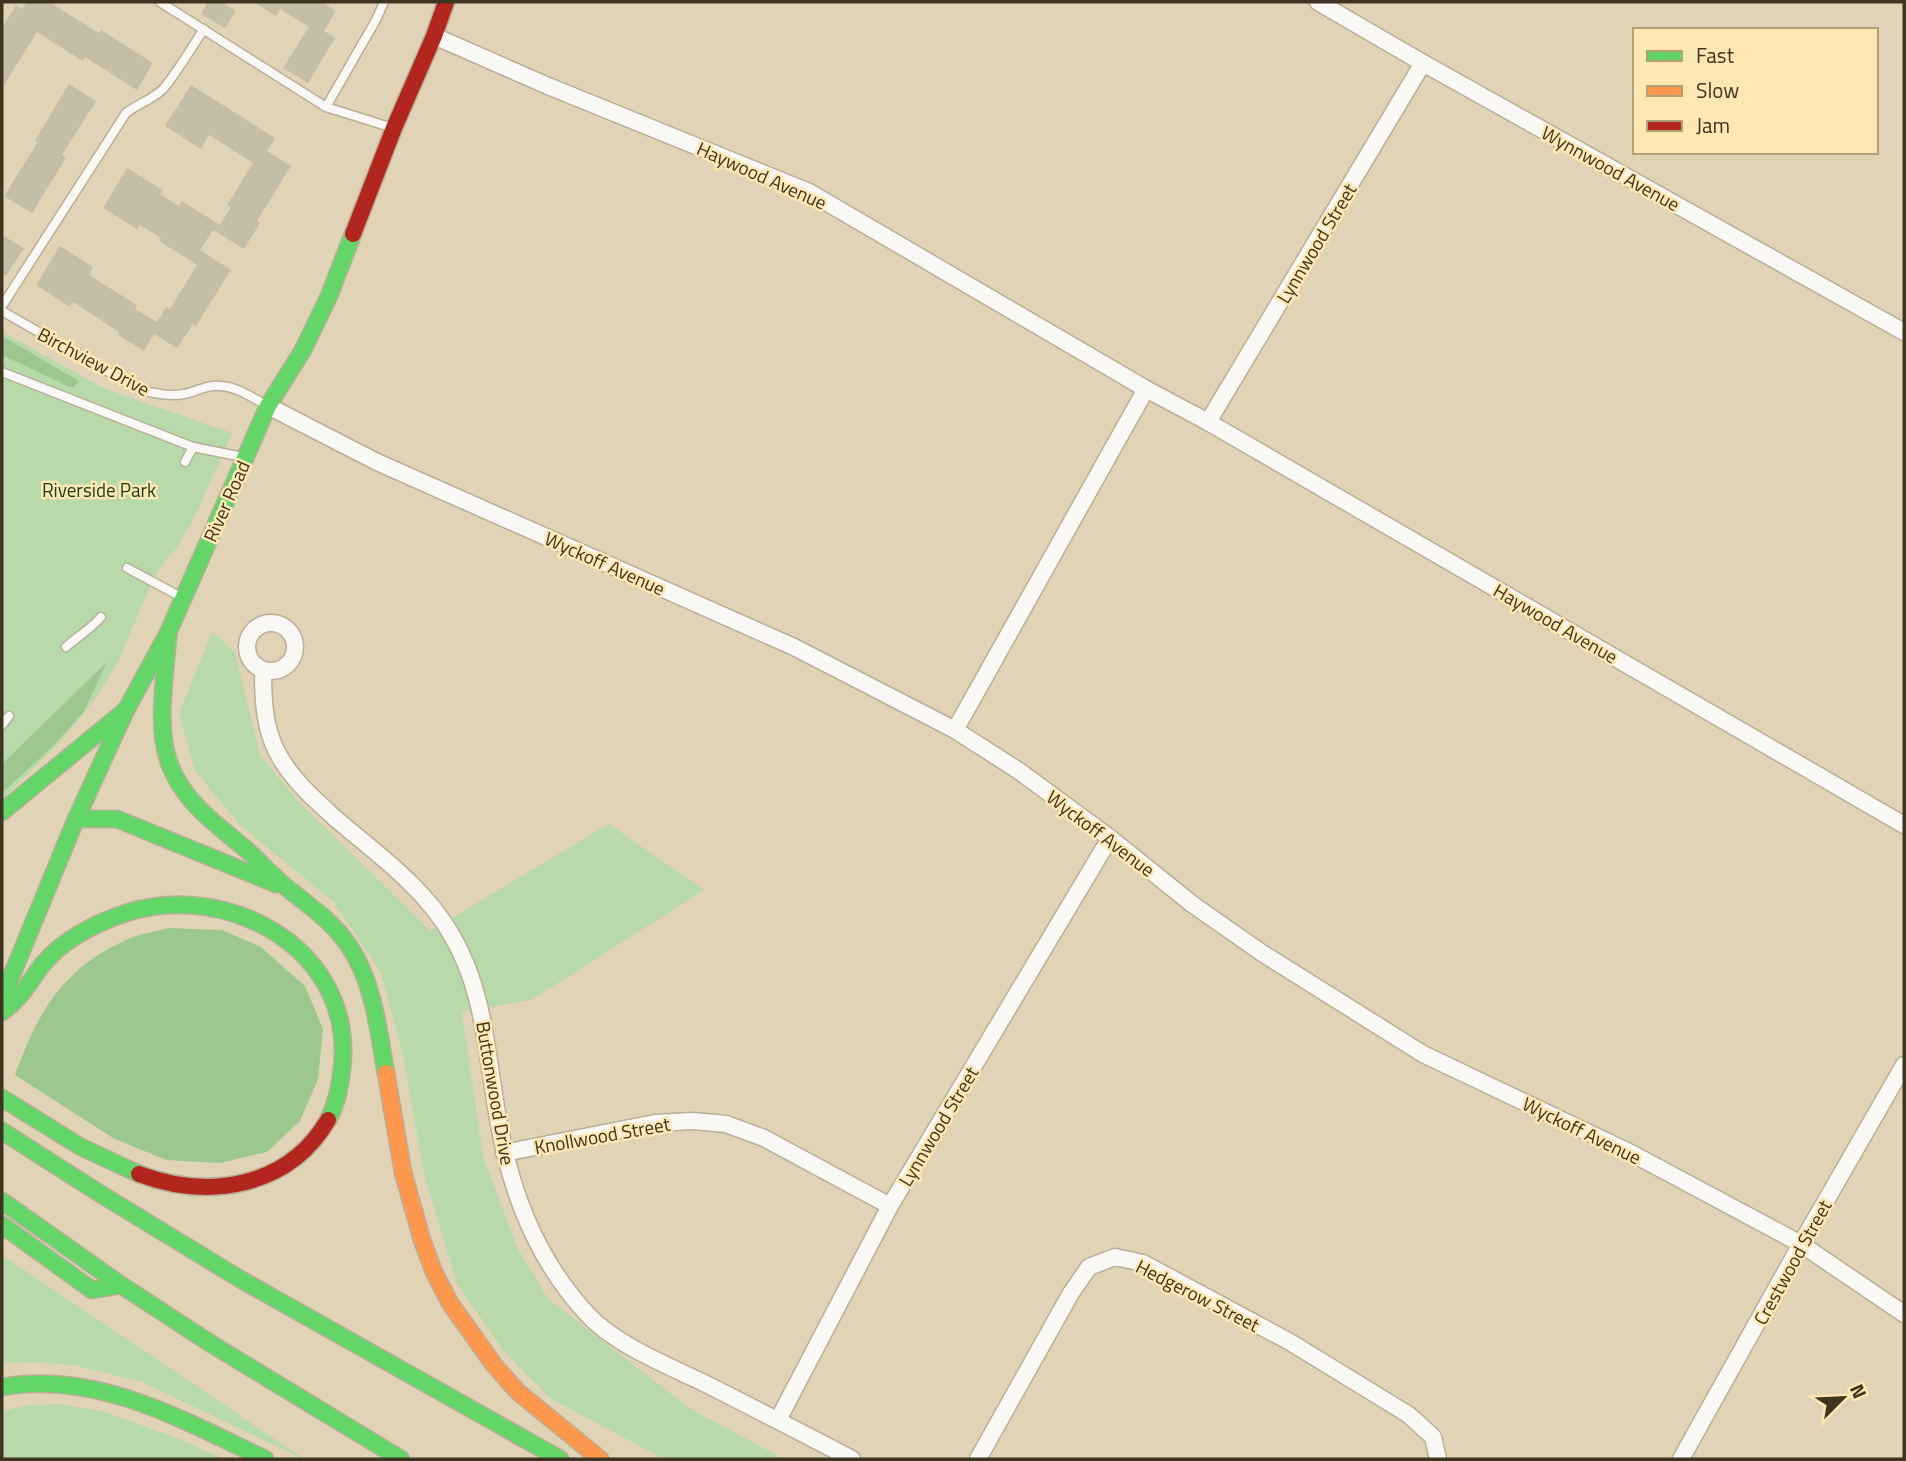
<svg xmlns="http://www.w3.org/2000/svg" width="1906" height="1461" viewBox="0 0 1906 1461" font-family="'Titillium Web',sans-serif">
<style>
.green{fill:#b8d9a9}
.forest{fill:#9cc890}
.building{fill:#c5bea7}
.lines{fill:none;stroke-linecap:round;stroke-linejoin:round}
.lane-casing{stroke:#b8af98;stroke-width:11}
.street-casing{stroke:#b8af98;stroke-width:19}
.fast-casing{stroke:#b8af98;stroke-width:19}
.slow-casing{stroke:#b8af98;stroke-width:19}
.jam-casing{stroke:#b8af98;stroke-width:19}
.lane{stroke:#faf8f4;stroke-width:8}
.street{stroke:#faf8f4;stroke-width:16}
.fast{stroke:#63d668;stroke-width:16}
.slow{stroke:#ff974d;stroke-width:16}
.jam{stroke:#b3261e;stroke-width:16}
.labels{text-anchor:middle;dominant-baseline:central;stroke-width:5;stroke-linejoin:round;paint-order:stroke}
.street-label{font-size:19px;fill:#3e3520;stroke:#fee7b2}
.park-label{font-size:19px;fill:#173c1d;stroke:#fee7b2}
</style>
<rect width="100%" height="100%" fill="#e0d3b6"/>
<!-- green -->
<g class="green">
<path d="M2 332 105 389 232 433C216 469 199 510 179 544 173 554 162 562 157 573 140 605 130 639 113 670 84 721 43 759 2 799Z"/>
<path d="M212 632 235 652 260 755 298 801 430 931 609 824 704 890 531 1000 462 1012 483 1157 518 1249 548 1299 692 1410 784 1459H664L550 1398 503 1350 457 1283 424 1174 404 1059 381 972 334 902 239 824 195 770 179 713Z"/>
<path d="M2 1255 304 1459 142 1382 77 1366 38 1362 2 1363Z"/>
<path d="M58 1404 105 1412 182 1440 223 1459H2V1412L22 1406Z"/>
</g>
<!-- forest -->
<g class="forest">
<path d="M2 336 79 381 72 388 2 355Z"/>
<path d="M107 662 83 713 51 748 2 793V764Z"/>
<path d="M168 928 222 930 261 947 305 986 323 1029 318 1079 300 1121 267 1152 220 1163 166 1160 113 1138 15 1075C38 1012 62 969 126 940 138 934 154 932 168 928Z"/>
</g>
<!-- building -->
<g class="building">
<path d="M27 2H49L99 33 101 30 153 63 137 90 85 57 83 61 37 32 2 88V28L16 5 22 9Z"/>
<path d="M208 2H220L236 11 225 28 201 14Z"/>
<path d="M253 2H321L336 11 324 31 335 38 308 83 283 68 309 27 280 9 276 16Z"/>
<path d="M69 84 96 101 62 155 66 158 32 213 4 196 38 142 35 140Z"/>
<path d="M191 85 275 138 267 151 291 166 257 221 260 223 244 249 213 230 200 250 231 270 196 326 193 324 177 348 154 334 144 351 118 335 119 332 73 302 70 307 36 285 60 246 93 267 89 275 137 305 135 309 157 322 166 307 170 309 197 265 159 241 161 238 140 225 137 229 103 208 127 168 163 190 160 194 179 206 182 201 220 225 231 207 227 205 253 163 209 135 201 149 165 126Z"/>
<path d="M2 235 24 248 6 276 2 273Z"/>
</g>
<g class="lines">
<!-- lane casing -->
<g class="lane-casing">
<g id="lane">
<path d="M160 2 326 107 393 128"/>
<path d="M326 107 376 20 384 2"/>
<path d="M2 306 126 113C137 104 152 100 163 89 176 74 192 47 204 29"/>
<path d="M2 311 140 390C155 393 169 397 184 394 196 392 207 384 221 386 237 387 251 397 266 405"/>
<path d="M2 372 193 447 243 457"/>
<path d="M185 462 193 447"/>
<path d="M127 568 183 598"/>
<path d="M66 647C78 636 91 629 101 617"/>
<path d="M2 725 9 716"/>
</g>
</g>
<!-- street casing -->
<g class="street-casing">
<g id="street">
<path d="M1318 2 1423 63 1904 332"/>
<path d="M434 36 548 86 809 192 1146 389 1208 422 1904 825"/>
<path d="M268 406 377 462 794 647 955 730 1019 771 1110 838 1192 904 1262 953 1423 1054 1633 1154 1801 1244 1904 1314"/>
<path d="M1208 422 1423 63"/>
<circle cx="271" cy="647" r="24"/>
<path d="M263 670C263 698 264 727 277 752 291 779 314 799 336 819 377 854 424 887 451 934 483 987 486 1047 496 1107 508 1185 534 1257 588 1315 615 1344 666 1365 702 1382 752 1407 802 1433 852 1459"/>
<path d="M955 730 1146 389"/>
<path d="M504 1153 655 1123 693 1121 726 1124 764 1138 890 1206"/>
<path d="M778 1420 890 1206 1110 838"/>
<path d="M978 1459 1071 1293 1089 1267 1115 1257 1143 1263 1290 1342 1409 1415 1433 1437 1438 1459"/>
<path d="M1681 1459 1801 1244 1904 1065"/>
</g>
</g>
<!-- fast casing -->
<g class="fast-casing">
<g id="fast">
<path d="M168 633C166 673 155 728 170 765 184 803 219 826 248 851 262 864 275 879 291 891 312 908 334 923 349 946 374 983 378 1029 386 1073"/>
<path d="M2 812 126 710"/>
<path d="M76 819H117L276 884"/>
<path d="M2 999 76 819 126 710 168 633 268 406 303 350 329 296 353 234"/>
<path d="M2 1012C23 997 28 983 43 964 64 939 98 922 129 912 225 883 345 944 343 1054 342 1076 339 1100 328 1120"/>
<path d="M2 1098 81 1147 139 1174"/>
<path d="M2 1131 99 1193 240 1279 560 1459"/>
<path d="M2 1201 121 1285 213 1345 401 1459"/>
<path d="M2 1225 92 1290 121 1285"/>
<path d="M2 1387C96 1370 183 1420 265 1459"/>
</g>
</g>
<!-- slow casing -->
<g class="slow-casing">
<path id="slow" d="M386 1073 403 1172 422 1240 434 1272 450 1303 494 1365 518 1392 600 1459"/>
</g>
<!-- jam casing -->
<g class="jam-casing">
<g id="jam">
<path d="M353 234 394 128 434 36 446 2"/>
<path d="M139 1174C208 1200 288 1188 328 1120"/>
</g>
</g>
<!-- lane -->
<use href="#lane" class="lane"/>
<!-- street -->
<use href="#street" class="street"/>
<!-- fast -->
<use href="#fast" class="fast"/>
<!-- slow -->
<use href="#slow" class="slow"/>
<!-- jam -->
<use href="#jam" class="jam"/>
</g>
<g class="labels">
<!-- street labels -->
<g class="street-label">
<text transform="translate(1611 168) rotate(29)">Wynnwood Avenue</text>
<text transform="translate(762 175) rotate(24)">Haywood Avenue</text>
<text transform="translate(1316 243) rotate(-59)">Lynnwood Street</text>
<text transform="translate(94 361) rotate(28)">Birchview Drive</text>
<text transform="translate(226 501) rotate(-66)">River Road</text>
<text transform="translate(605 563) rotate(24)">Wyckoff Avenue</text>
<text transform="translate(1556 623) rotate(30)">Haywood Avenue</text>
<text transform="translate(1101 833) rotate(37)">Wyckoff Avenue</text>
<text transform="translate(496 1093) rotate(80)">Buttonwood Drive</text>
<text transform="translate(938 1126) rotate(-59)">Lynnwood Street</text>
<text transform="translate(1582 1130) rotate(26)">Wyckoff Avenue</text>
<text transform="translate(602 1135) rotate(-10)">Knollwood Street</text>
<text transform="translate(1792 1262) rotate(-61)">Crestwood Street</text>
<text transform="translate(1198 1295) rotate(27)">Hedgerow Street</text>
</g>
<!-- park labels -->
<g class="park-label">
<text x="99" y="489">Riverside Park</text>
</g>
</g>
<!-- border -->
<rect width="1906" height="1461" fill="none" stroke="#3e3520" stroke-width="7"/>
<!-- legend -->
<rect x="1633" y="28" width="245" height="126" fill="#fee7b2" stroke="#b1a078" stroke-width="2"/>
<rect x="1647" y="51" width="35" height="10" fill="#63d668" stroke="#b1a078" stroke-width="2"/>
<text x="1696" y="63" font-size="21" fill="#3e3520">Fast</text>
<rect x="1647" y="86" width="35" height="10" fill="#ff974d" stroke="#b1a078" stroke-width="2"/>
<text x="1696" y="98" font-size="21" fill="#3e3520">Slow</text>
<rect x="1647" y="121" width="35" height="10" fill="#b3261e" stroke="#b1a078" stroke-width="2"/>
<text x="1696" y="133" font-size="21" fill="#3e3520">Jam</text>
<!-- north arrow -->
<g transform="translate(1843 1398) rotate(66)" stroke="#fee7b2" stroke-width="5" paint-order="stroke">
<path d="M0-5L12 26L0 18L-12 26Z" fill="#3e3520"/>
<text y="-10" font-size="19" font-weight="bold" text-anchor="middle" fill="#3e3520">N</text>
</g>
</svg>
